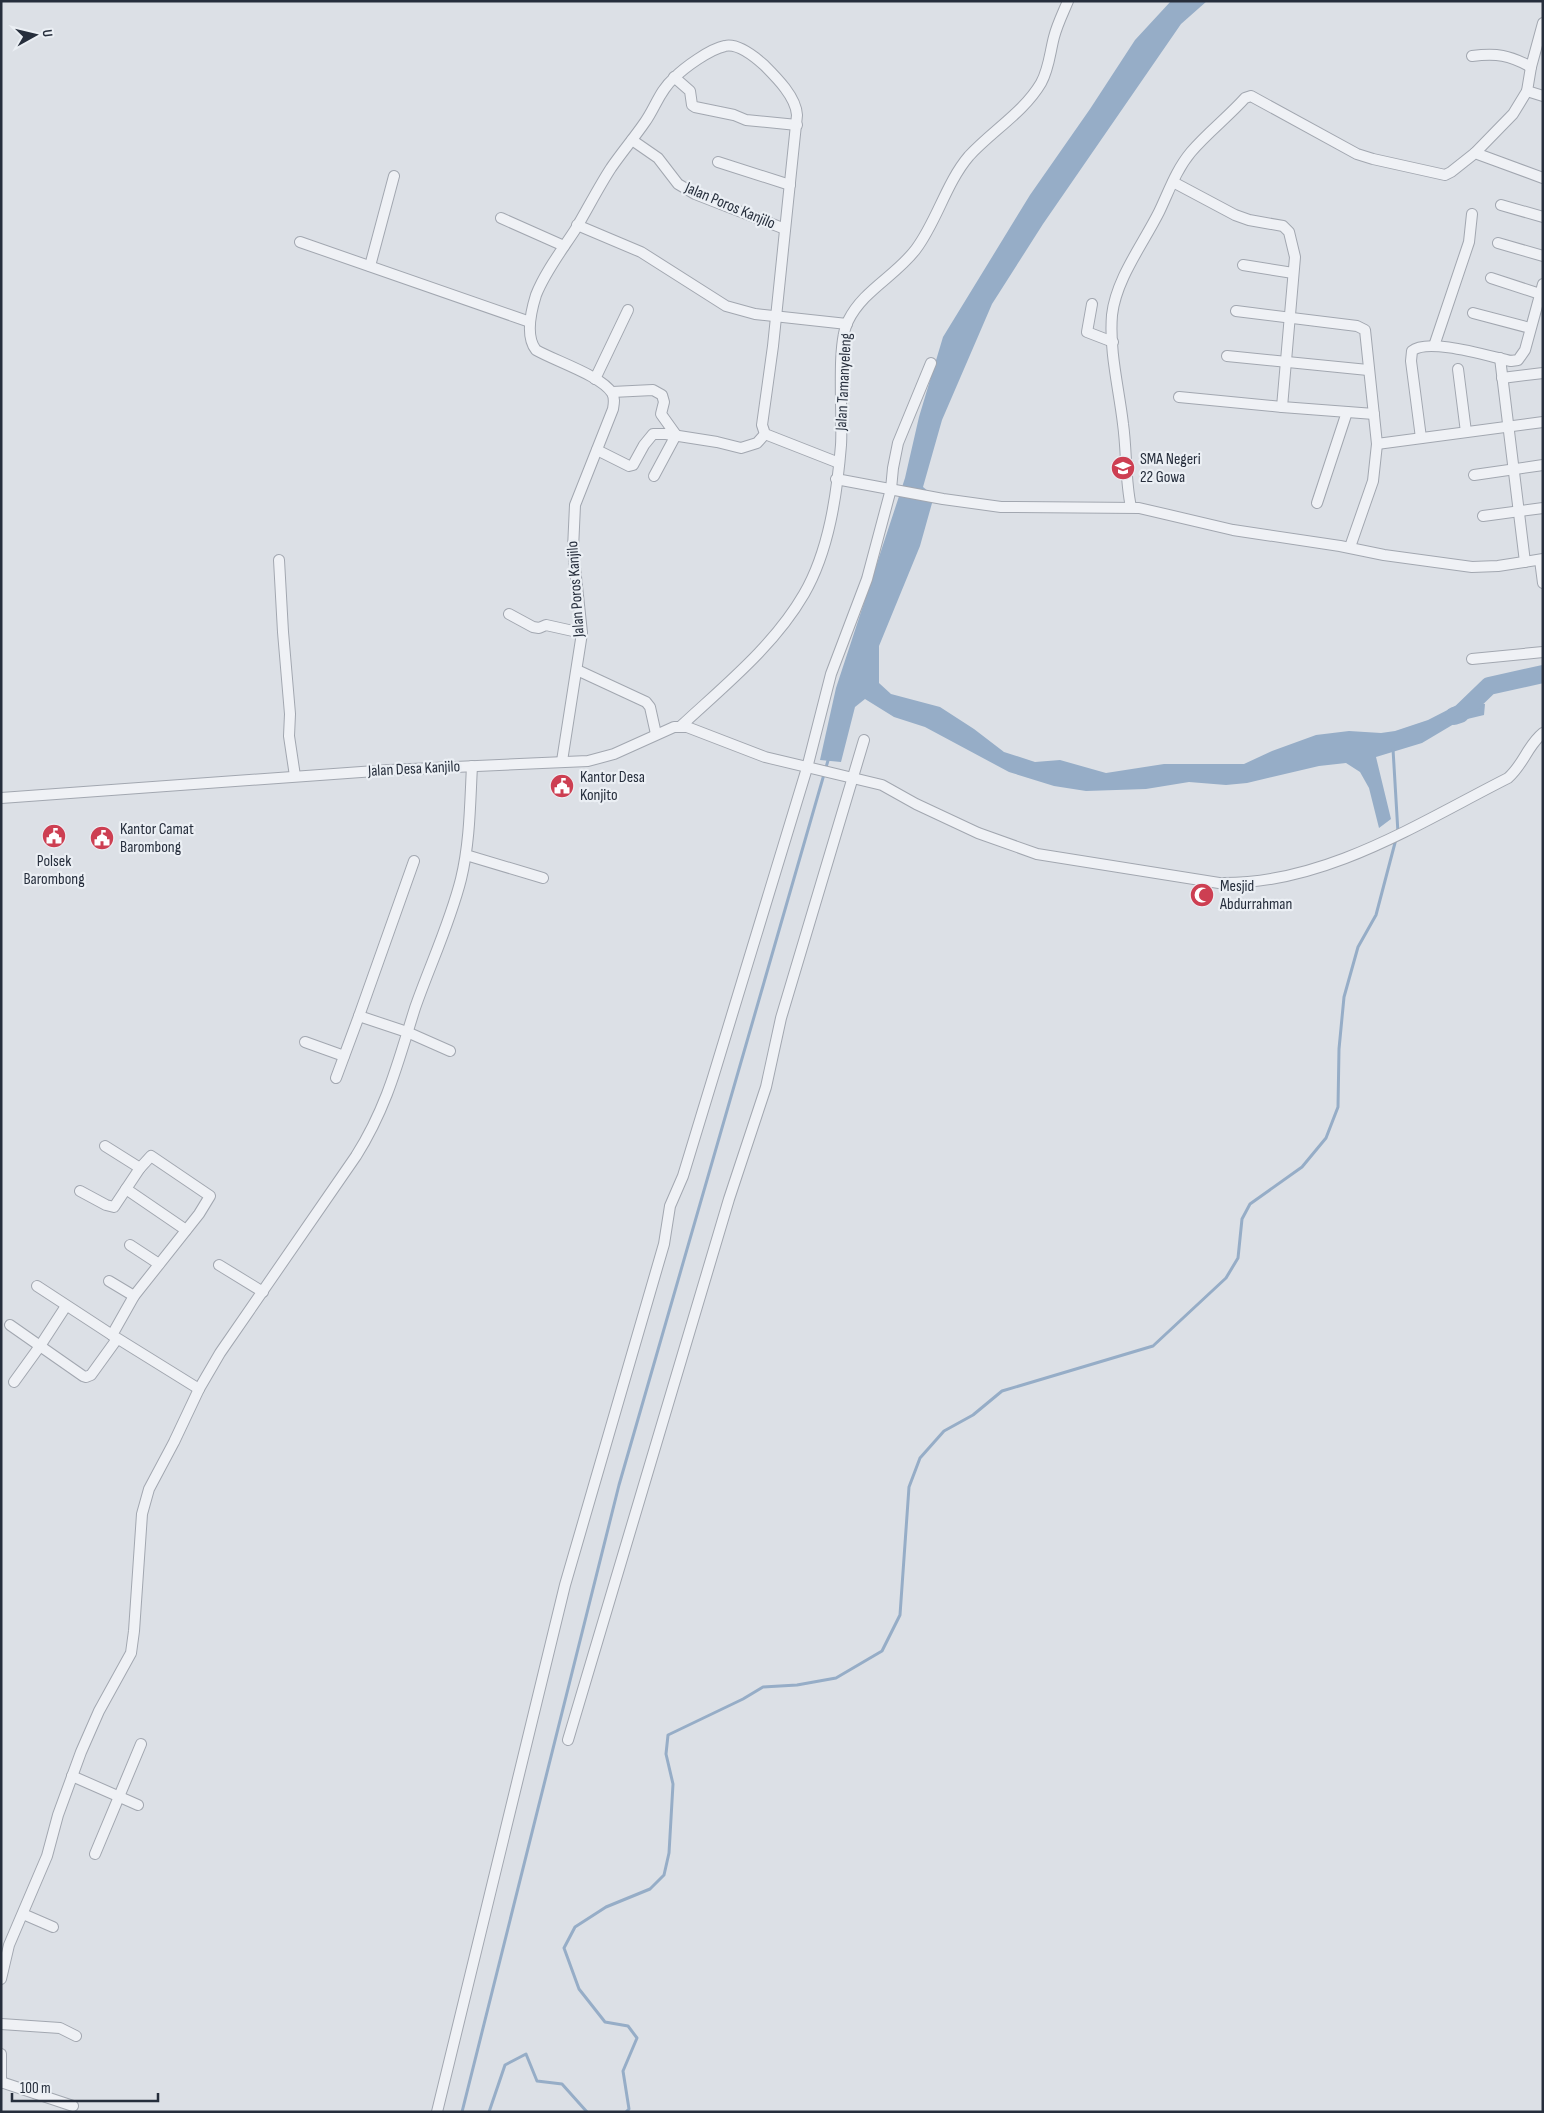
<svg xmlns="http://www.w3.org/2000/svg" width="1544" height="2113" viewBox="0 0 1544 2113" font-family="'Sofia Sans Condensed',sans-serif">
<style>
.water{fill:#96adc7}
.lines{fill:none;stroke-linecap:round;stroke-linejoin:round}
.stream{stroke:#96adc7;stroke-width:3}
.river{stroke:#96adc7;stroke-width:18}
.street-casing{stroke:#a2a7b0;stroke-width:12}
.street{stroke:#eff1f5;stroke-width:10}
.labels{text-anchor:middle;dominant-baseline:central;stroke-width:4.5;stroke-linejoin:round;paint-order:stroke}
.street-label{font-size:16px;fill:#262e3c;stroke:#ebeff4}
.poi-label{font-size:16px;fill:#262e3c;stroke:#ebeff4;text-anchor:start}
</style>
<rect width="100%" height="100%" fill="#dce0e6"/>
<!-- water -->
<path class="water" d="M1171 1H1207L1181 24 1043 224 992 304 942 420 923 487 934 496 920 546 879 646V683L891 694 940 707 974 729 1004 752 1035 762 1060 760 1106 773 1164 764H1244L1272 751 1316 735 1349 731 1381 733 1395 731 1428 720 1465 701 1485 704 1484 715 1459 721 1422 743 1376 757 1391 819 1379 828 1369 788 1360 772 1346 763 1319 766 1247 783 1226 785 1189 782 1146 789 1086 791 1054 786 1009 772 925 727 894 717 865 699 855 707 841 762 820 760 836 688 905 478 919 417 943 337 1030 195 1090 109 1135 40Z"/>
<g class="lines">
<!-- stream -->
<g class="stream">
<path d="M1393 749 1398 833"/>
<path d="M462 2112 619 1485 829 757"/>
<path d="M489 2112 505 2065 526 2054 537 2081 562 2084 587 2112"/>
<path d="M626 2112 629 2109 623 2071 637 2038 628 2026 605 2022 579 1989 564 1948 575 1927 606 1907 650 1889 664 1875 669 1853 673 1784 666 1754 668 1735 743 1699 763 1687 797 1685 836 1678 882 1651 900 1615 909 1487 920 1458 944 1431 973 1415 1002 1391 1153 1346 1226 1278 1238 1258 1242 1219 1250 1204 1302 1167 1326 1138 1338 1107 1339 1049 1344 997 1358 947 1376 915 1396 839"/>
</g>
<!-- river -->
<path class="river" d="M1454 716 1460 714 1489 686 1543 674"/>
<!-- street casing -->
<g class="street-casing">
<g id="street">
<path d="M1472 56C1497 53 1509 55 1531 67L1543 23"/>
<path d="M674 77 690 91 692 105 695 107 734 115 746 120 797 125"/>
<path d="M1527 91 1543 96"/>
<path d="M632 140 658 158 678 184 695 194 785 229"/>
<path d="M1475 153 1513 114 1527 91 1531 67"/>
<path d="M718 162 790 185"/>
<path d="M1173 182 1235 215 1249 220 1283 226 1289 232 1295 257 1282 407 1374 414"/>
<path d="M1501 205 1543 217"/>
<path d="M501 218 564 246"/>
<path d="M577 225 641 252 726 306 755 314 847 324"/>
<path d="M300 242 530 322"/>
<path d="M1498 243 1543 256"/>
<path d="M1243 265 1293 273"/>
<path d="M370 266 394 176"/>
<path d="M1491 278 1540 294"/>
<path d="M1092 304 1087 332 1113 342"/>
<path d="M1236 311 1357 326 1365 330 1377 444 1373 481 1350 547"/>
<path d="M1473 313 1530 328"/>
<path d="M1434 346 1469 242 1472 214"/>
<path d="M1227 356 1368 370"/>
<path d="M1500 358 1525 562"/>
<path d="M1458 369 1466 432"/>
<path d="M1502 378 1543 373"/>
<path d="M595 379 628 310"/>
<path d="M612 392 653 390 662 395 664 402 661 414 676 435"/>
<path d="M1179 397 1282 407"/>
<path d="M1421 438 1411 361 1412 351C1428 337 1491 357 1511 361L1518 360 1525 350 1543 284"/>
<path d="M1377 444 1543 422"/>
<path d="M597 450 629 466 633 465 644 445 653 434H666L717 442 741 448 757 443 765 434"/>
<path d="M1474 475 1543 465"/>
<path d="M654 476 676 435"/>
<path d="M836 479 943 499 1001 507 1139 508 1233 530 1340 546 1384 555 1472 567 1498 566 1543 559"/>
<path d="M1317 503 1347 412"/>
<path d="M1131 507C1125 480 1127 452 1123 424 1119 389 1109 351 1112 315 1116 279 1143 244 1159 212 1169 191 1176 170 1191 152 1207 133 1228 117 1245 98L1251 96 1357 154 1373 159 1445 175 1451 172 1475 153 1543 178"/>
<path d="M1483 516 1543 508"/>
<path d="M279 560 283 632 290 714 289 736 295 776"/>
<path d="M1540 560 1543 583"/>
<path d="M509 614 533 627 539 628 546 625 582 633"/>
<path d="M1472 659 1543 652"/>
<path d="M577 670 646 702 650 707 656 734"/>
<path d="M681 726C724 686 774 646 804 594 829 551 837 494 841 445 843 414 836 345 848 321 863 290 896 276 916 249 937 221 946 183 969 156 992 131 1024 112 1041 83 1049 69 1050 52 1054 37 1057 25 1063 13 1068 1"/>
<path d="M562 761 582 633 573 549 575 505 613 409C614 403 615 398 612 393 602 376 555 361 536 350 525 336 531 311 536 295 545 272 562 250 575 230 587 210 598 188 611 168 622 152 634 138 645 122 655 108 660 90 674 78 685 67 710 49 725 46 738 43 755 57 764 65 777 78 796 97 797 115L773 346 762 425 765 434 839 463"/>
<path d="M1 798 389 770 588 761 614 754 674 727H687L765 757 882 785 916 804 978 833 1037 854 1219 883C1324 885 1417 824 1508 778 1524 764 1527 746 1543 733"/>
<path d="M466 855 543 878"/>
<path d="M414 861 359 1016 407 1032 450 1051"/>
<path d="M305 1042 344 1056"/>
<path d="M336 1078 359 1016"/>
<path d="M105 1146 140 1168"/>
<path d="M126 1189 186 1230"/>
<path d="M80 1191 106 1205 114 1207 140 1168 151 1156 210 1196 199 1214 134 1296 112 1335 199 1389"/>
<path d="M130 1245 159 1264"/>
<path d="M219 1265 263 1292"/>
<path d="M109 1281 134 1296"/>
<path d="M37 1286 112 1335"/>
<path d="M66 1306 40 1346 83 1376 86 1377 91 1375 117 1339"/>
<path d="M10 1325 40 1346 14 1382"/>
<path d="M568 1740 729 1199 766 1087 781 1018 864 740"/>
<path d="M72 1776 138 1805"/>
<path d="M95 1854 141 1744"/>
<path d="M23 1914 53 1927"/>
<path d="M1 1979 9 1945 47 1856 58 1815 81 1752 99 1711 131 1653 134 1631 142 1514 149 1489 174 1442 199 1389 220 1353 356 1156C387 1107 398 1062 415 1008 430 965 450 923 461 879 470 842 470 803 472 766"/>
<path d="M1 2024 60 2028 76 2036"/>
<path d="M1 2054V2083"/>
<path d="M1 2082 73 2106"/>
<path d="M437 2112 565 1585 664 1244 670 1206 683 1176 807 768 831 674 867 579 891 489 893 468 898 443 931 363"/>
</g>
</g>
<!-- street -->
<use href="#street" class="street"/>
</g>
<!-- icons -->
<defs>
<g id="school-disc" transform="scale(1.25)"><circle r="9.5" fill="#cd3f52" stroke="#ebeff4"/><path d="M0-5L7-2L0 1L-7-2ZM-4 1L0 2.5L4 1V4Q0 6-4 4Z" fill="#fff"/></g>
<g id="civic-disc" transform="scale(1.25)"><circle r="9.5" fill="#cd3f52" stroke="#ebeff4"/><path d="M-.6-6.5H3V-4.5H.6V-3L4-1V1h2V6H-6V1h2V-1L-.6-3ZM-1.2 2.5V6h2.4V2.5Z" fill="#fff"/></g>
<g id="mosque-disc" transform="scale(1.25)"><circle r="9.5" fill="#cd3f52" stroke="#ebeff4"/><path d="M3.5-4.9A6 6 0 1 0 3.5 4.9A5 5 0 1 1 3.5-4.9Z" fill="#fff"/></g>
</defs>
<g fill-rule="evenodd">
<use href="#school-disc" x="1123" y="468"/>
<use href="#civic-disc" x="562" y="786"/>
<use href="#civic-disc" x="54" y="836"/>
<use href="#civic-disc" x="102" y="838"/>
<use href="#mosque-disc" x="1202" y="895"/>
</g>
<g class="labels">
<!-- street labels -->
<g class="street-label">
<text transform="translate(730 206) rotate(23)">Jalan Poros Kanjilo</text>
<text transform="translate(844 382) rotate(-87)">Jalan Tamanyeleng</text>
<text transform="translate(576 589) rotate(-94)">Jalan Poros Kanjilo</text>
<text transform="translate(414 769) rotate(-3)">Jalan Desa Kanjilo</text>
</g>
<!-- poi labels -->
<g class="poi-label">
<text x="1140" y="459">SMA Negeri<tspan x="1140" dy="18">22 Gowa</tspan></text>
<text x="580" y="777">Kantor Desa<tspan x="580" dy="18">Konjito</tspan></text>
<text x="120" y="829">Kantor Camat<tspan x="120" dy="18">Barombong</tspan></text>
<text x="54" y="861" text-anchor="middle">Polsek<tspan x="54" dy="18">Barombong</tspan></text>
<text x="1220" y="886">Mesjid<tspan x="1220" dy="18">Abdurrahman</tspan></text>
</g>
</g>
<!-- border -->
<rect width="1544" height="2113" fill="none" stroke="#262e3c" stroke-width="5"/>
<!-- north arrow -->
<g transform="translate(35 35) rotate(82)" stroke="#ebeff4" stroke-width="4" paint-order="stroke">
<path d="M0-4L9 19L0 12L-9 19Z" fill="#262e3c"/>
<text y="-8" font-size="14" font-weight="bold" text-anchor="middle" fill="#262e3c">U</text>
</g>
<!-- scale -->
<path d="M12 2093v8h146v-8" fill="none" stroke="#262e3c" stroke-width="2.5"/>
<text x="20" y="2093" font-size="15" fill="#262e3c" stroke="#ebeff4" stroke-width="4" paint-order="stroke">100 m</text>
</svg>
